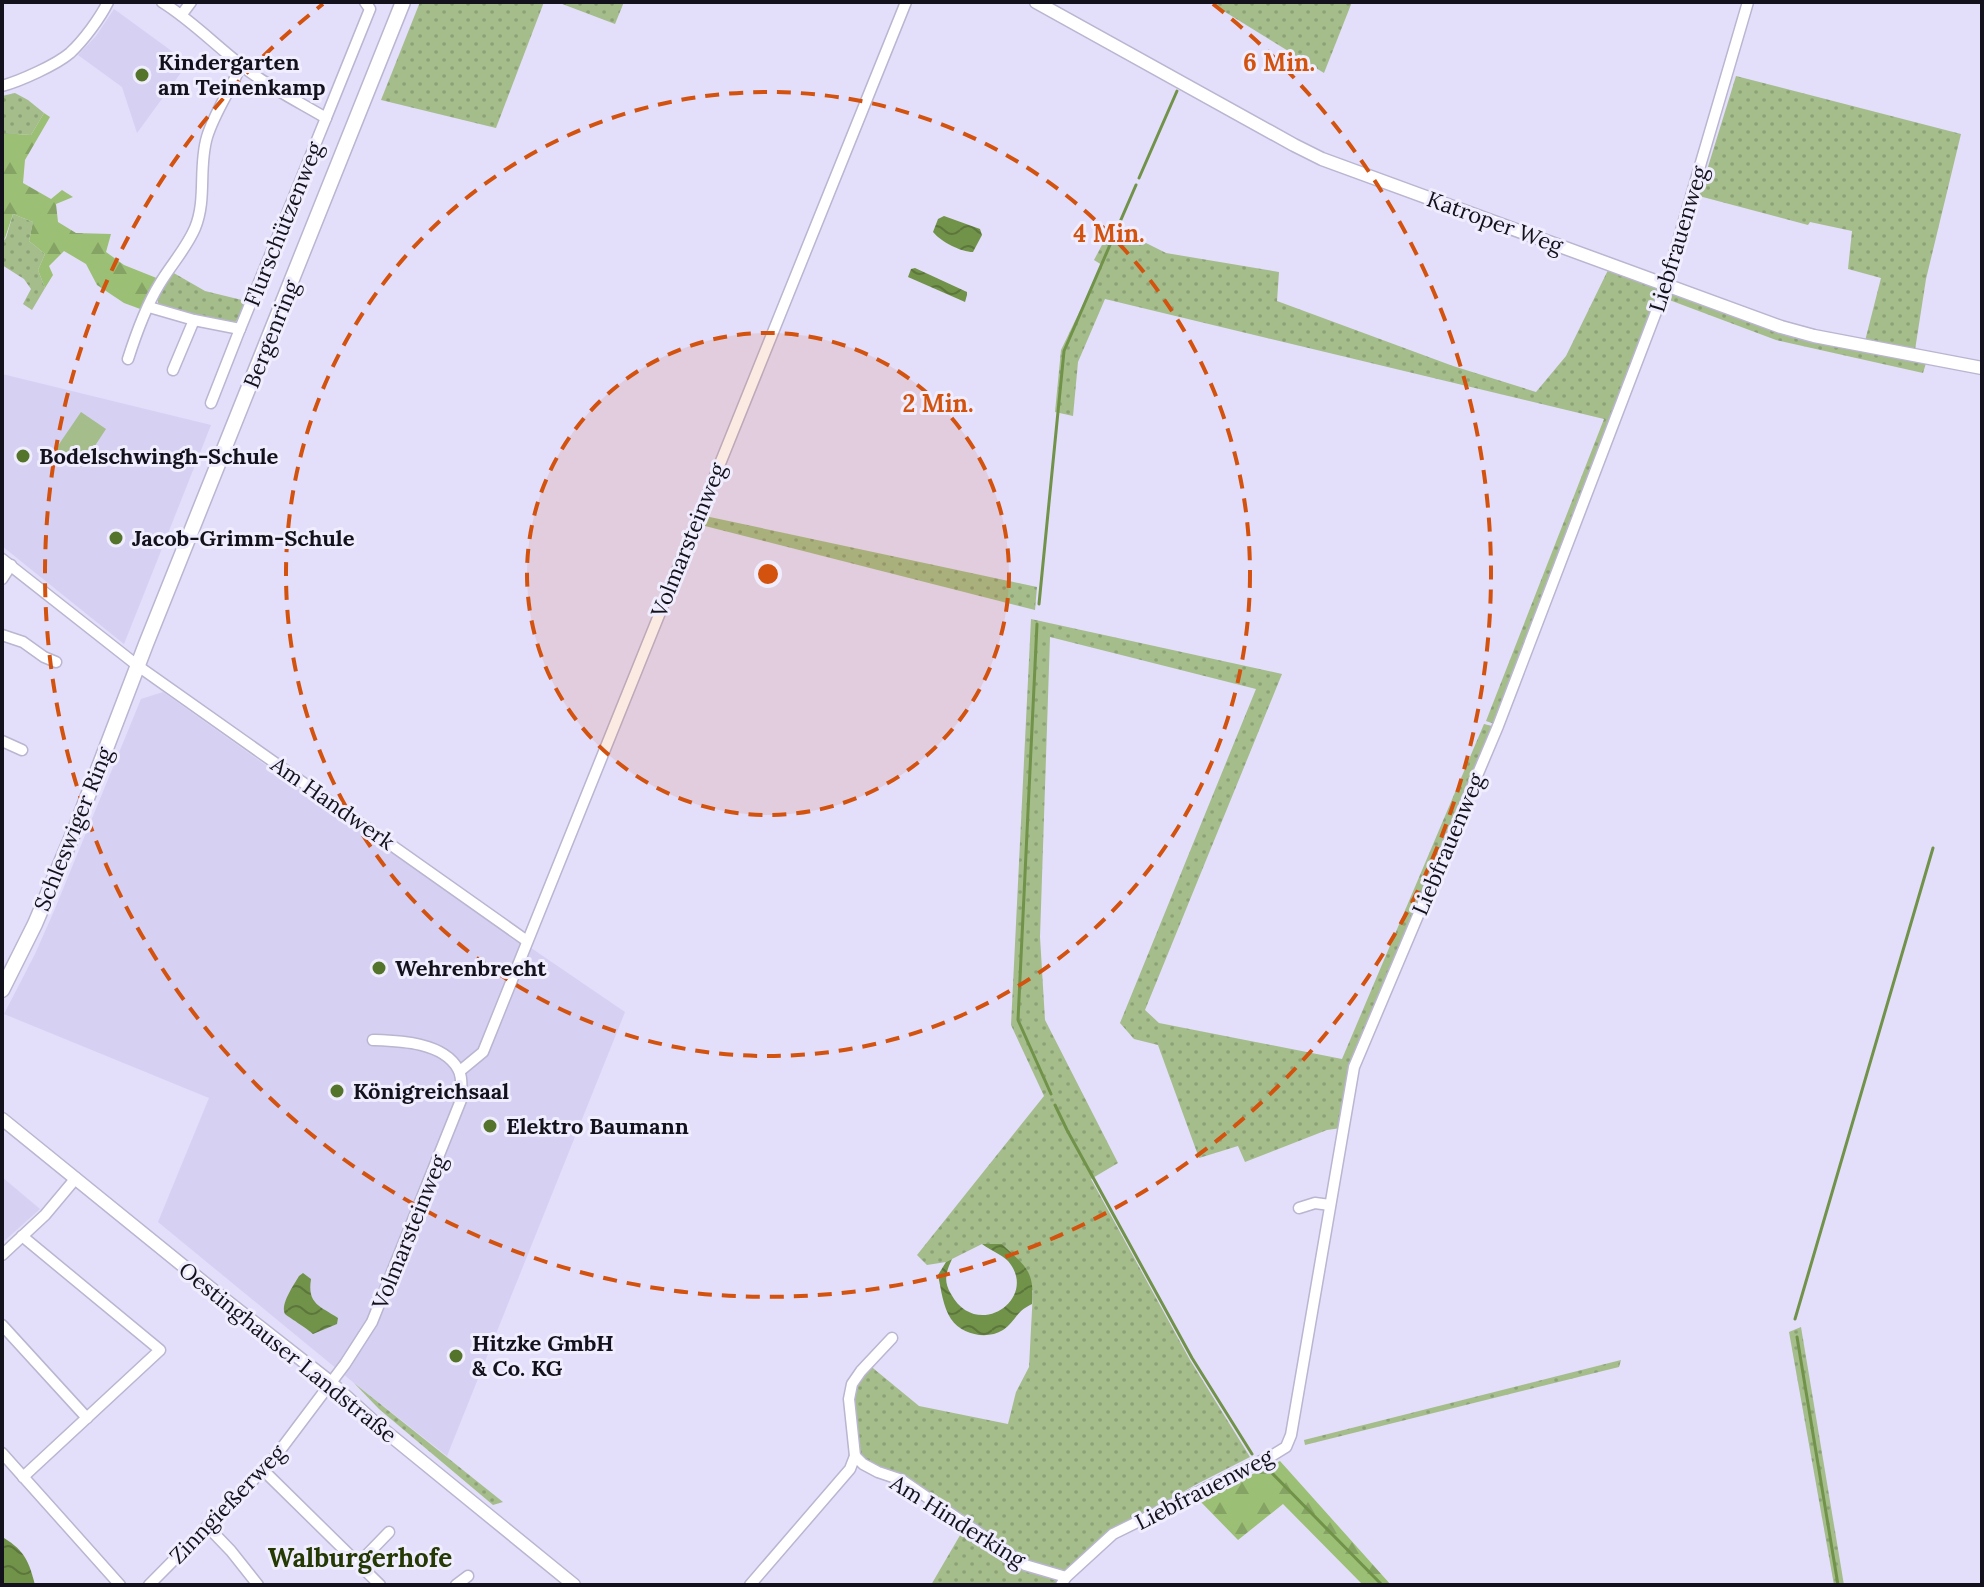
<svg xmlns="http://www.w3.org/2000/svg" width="1984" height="1587" viewBox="0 0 1984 1587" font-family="Lora,serif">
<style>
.built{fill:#d6d0f3}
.grass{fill:url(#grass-dots)}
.forest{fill:url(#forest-firs)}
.pitch{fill:#a4bd8b}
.water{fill:url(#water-waves)}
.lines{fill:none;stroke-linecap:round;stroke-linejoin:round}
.stream{stroke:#719249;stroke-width:3}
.minor-casing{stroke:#bab5d0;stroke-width:13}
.tertiary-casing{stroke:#bab5d0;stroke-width:15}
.secondary-casing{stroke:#bab5d0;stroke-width:17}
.minor{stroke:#fff;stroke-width:10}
.tertiary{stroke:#fff;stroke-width:12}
.secondary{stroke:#fff;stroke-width:14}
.ring{fill:none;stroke:#d3520e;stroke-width:4;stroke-dasharray:14 10}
.poi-dot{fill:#54742b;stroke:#f0edfe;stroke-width:3}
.labels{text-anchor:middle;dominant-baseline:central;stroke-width:6;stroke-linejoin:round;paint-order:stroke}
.poi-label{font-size:22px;font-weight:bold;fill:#13111b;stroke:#f0edfe;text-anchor:start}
.street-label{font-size:22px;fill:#13111b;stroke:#f0edfe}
.quarter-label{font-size:26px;font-weight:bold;fill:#243903;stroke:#f0edfe}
.centre{fill:#d3520e;stroke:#f0edfe;stroke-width:4}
.ring-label{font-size:24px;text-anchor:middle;font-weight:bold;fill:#d3520e;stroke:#f0edfe;stroke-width:6;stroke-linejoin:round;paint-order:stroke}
</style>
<defs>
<pattern id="grass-dots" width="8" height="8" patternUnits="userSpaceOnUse" patternTransform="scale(2)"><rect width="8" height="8" fill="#a4bd8b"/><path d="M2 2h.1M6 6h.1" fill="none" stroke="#8ca177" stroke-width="1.8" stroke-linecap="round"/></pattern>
<pattern id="forest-firs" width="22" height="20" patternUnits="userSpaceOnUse" patternTransform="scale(2)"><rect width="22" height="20" fill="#9bbf74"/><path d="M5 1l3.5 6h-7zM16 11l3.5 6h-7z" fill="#85a364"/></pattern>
<pattern id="water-waves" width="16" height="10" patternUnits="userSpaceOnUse" patternTransform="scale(2)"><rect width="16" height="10" fill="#719249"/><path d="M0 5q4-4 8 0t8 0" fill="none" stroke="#5c763c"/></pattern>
</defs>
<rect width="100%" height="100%" fill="#e3defa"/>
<!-- built -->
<g class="built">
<path d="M114 9 188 63 137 133 122 87 78 55 96 36Z"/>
<path d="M2 374 211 425 124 644 2 546Z"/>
<path d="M163 692 326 808 625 1012 447 1456 354 1383 158 1222 209 1098 4 1014 35 954 54 911 141 699Z"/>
<path d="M2 1177 40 1209 2 1243Z"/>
</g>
<!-- grass -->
<g class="grass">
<path d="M420 2H544L496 128 381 100Z"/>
<path d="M557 2H624L615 24Z"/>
<path d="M1209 2H1352L1324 73Z"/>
<path d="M1736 76 1961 134 1926 279 1915 350 1865 341 1881 278 1848 269 1852 231 1810 222 1808 225 1699 196Z"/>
<path d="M15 93 28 100 44 113 31 135 2 133V96Z"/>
<path d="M13 214 33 222 29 241 45 254 38 270 45 288 32 310 23 304 31 289 24 279 2 265V242L6 238Z"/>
<path d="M1112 226 1166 253 1279 272 1277 301 1453 366 1536 392 1566 356 1610 266 1662 286 1497 725 1486 721 1604 419 1105 299 1078 362 1073 416 1055 412 1061 350 1102 265 1094 260Z"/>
<path d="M172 272 205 291 246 301C242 312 240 324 227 324L162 307 158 303V297Z"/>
<path d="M1666 287 1801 335 1927 360 1923 373 1776 340 1664 298Z"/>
<path d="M705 516 1037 587 1035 610 701 525Z"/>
<path d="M1031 619 1282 674 1145 1010 1159 1023 1342 1059 1484 724 1496 727 1352 1067 1341 1128 1327 1130 1245 1162 1238 1146 1199 1158 1158 1045 1134 1039 1120 1023 1256 689 1050 637 1040 937 1045 1020 1118 1163 1091 1179 1190 1360 1250 1457 1197 1484 1111 1533 1066 1575 1025 1563 856 1456 850 1399 854 1384 868 1364 919 1406 1008 1424 1016 1392 1029 1367 1033 1291 1001 1244H982L946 1262 927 1265 917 1255 1044 1096 1011 1025Z"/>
<path d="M1801 1327 1844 1585H1834L1789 1332Z"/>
<path d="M1621 1360 1619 1367 1305 1445 1304 1440Z"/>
<path d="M354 1383 503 1502 493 1505 379 1409Z"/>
<path d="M966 1525 1024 1566 1064 1578 1058 1585H931Z"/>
</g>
<!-- forest -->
<g class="forest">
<path d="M44 113 50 117 25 160 23 183 51 199 62 190 73 197 56 204 58 222 76 233 111 234 106 252 124 265 159 279 143 310 124 303 97 285 86 264 64 251 49 266 53 275 45 288 38 270 45 254 29 241 33 222 13 214 5 238 2 242V133L31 135Z"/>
<path d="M1280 1461 1391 1585H1363L1283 1504 1238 1540 1199 1500Z"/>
</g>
<!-- pitch -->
<path class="pitch" d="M81 412 106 429 81 467 55 450Z"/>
<!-- water -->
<g class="water">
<path d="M944 216 980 229 982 235 973 252C961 252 941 242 933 232L938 219Z"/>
<path d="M915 268 967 292V295L965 302 908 277 911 269Z"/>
<path d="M982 1244H1002C1024 1266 1035 1269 1032 1304 1028 1306 1024 1308 1021 1311 1015 1317 1011 1325 1003 1330 987 1340 962 1335 951 1319 943 1307 941 1289 938 1275L946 1262 952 1259C946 1272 943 1281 951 1294 977 1342 1040 1298 1008 1261 1001 1254 990 1250 982 1244Z"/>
<path d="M303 1273 311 1279C307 1304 320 1306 338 1318L337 1324 313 1334C308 1329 287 1316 285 1314 280 1304 294 1285 299 1276Z"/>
<path d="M2 1538H4C25 1551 29 1562 35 1585H2Z"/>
</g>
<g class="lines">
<!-- stream -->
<g class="stream">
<path d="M1139 178 1177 91"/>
<path d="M1039 604 1064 351 1136 185"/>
<path d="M1037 624 1018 1020 1051 1094"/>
<path d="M1055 1105 1067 1130 1192 1358 1252 1454"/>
<path d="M1795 1319 1933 848"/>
<path d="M1797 1337 1838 1585"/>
<path d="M1270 1471 1382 1585"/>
</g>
<!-- minor casing -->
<g class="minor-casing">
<g id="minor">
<path d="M162 2C191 20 214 44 241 65 267 86 297 101 326 118L370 9 365 2"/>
<path d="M182 14 191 2"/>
<path d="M2 86C20 81 56 65 70 53 84 40 100 18 108 2"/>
<path d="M149 307 194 320 240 329 326 118"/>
<path d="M128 359C136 334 145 308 159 285 170 266 186 249 195 228 207 199 198 167 207 137 215 111 231 90 241 65"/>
<path d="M173 370 194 320"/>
<path d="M211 403 240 329"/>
<path d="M2 559 138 666 527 941"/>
<path d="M2 579 11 565"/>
<path d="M2 635 23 642 44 657 56 662"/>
<path d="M2 741 22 750"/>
<path d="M460 1071 483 1052 906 2"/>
<path d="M1299 1208 1315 1203 1330 1205"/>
<path d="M22 1236 160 1350 23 1477"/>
<path d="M2 1255 45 1215 76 1178"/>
<path d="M2 1325 87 1418"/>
<path d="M2 1453 120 1585"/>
<path d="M855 1456 863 1464 878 1472 902 1480 1025 1565 1066 1577"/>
<path d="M263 1470 380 1585"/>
<path d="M207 1526 231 1551 258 1585"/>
<path d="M358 1564 389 1532"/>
<path d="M149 1585 272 1461 345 1364 372 1322 461 1100C461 1091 463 1077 458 1069 443 1042 400 1041 373 1040"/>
<path d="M456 1585 468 1576"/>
<path d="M750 1585 850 1469 855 1456 849 1399 852 1384 861 1371 892 1338"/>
<path d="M1061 1585 1066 1577 1113 1534 1273 1455 1286 1447 1291 1435 1354 1067 1498 726 1661 299 1748 2"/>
</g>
</g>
<!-- tertiary casing -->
<g class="tertiary-casing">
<g id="tertiary">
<path d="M1036 2 1294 145 1322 159 1781 327 1814 336 1982 368"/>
<path d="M2 1119 224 1299 330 1382 374 1422 574 1585"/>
</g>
</g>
<!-- secondary casing -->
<g class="secondary-casing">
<path id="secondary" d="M2 990 35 924 76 827 146 644 403 2"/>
</g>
<!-- minor -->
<use href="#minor" class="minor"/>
<!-- tertiary -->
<use href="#tertiary" class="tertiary"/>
<!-- secondary -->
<use href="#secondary" class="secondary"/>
</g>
<!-- distance rings -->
<circle cx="768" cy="574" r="241" fill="#d3520e" fill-opacity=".12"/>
<g class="ring">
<circle cx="768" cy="574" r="241"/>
<circle cx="768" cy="574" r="482"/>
<path d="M1213 4A723 723 0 1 1 323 4"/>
</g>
<!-- markers -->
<g class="poi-dot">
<circle cx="142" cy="75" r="8"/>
<circle cx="23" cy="456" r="8"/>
<circle cx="116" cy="538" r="8"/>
<circle cx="379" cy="968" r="8"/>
<circle cx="337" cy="1091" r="8"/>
<circle cx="490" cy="1126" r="8"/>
<circle cx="456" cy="1356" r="8"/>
</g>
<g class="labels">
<!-- poi labels -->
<g class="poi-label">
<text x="158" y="62">Kindergarten<tspan x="158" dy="25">am Teinenkamp</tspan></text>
<text x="39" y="456">Bodelschwingh-Schule</text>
<text x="132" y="538">Jacob-Grimm-Schule</text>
<text x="395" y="968">Wehrenbrecht</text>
<text x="353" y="1091">Königreichsaal</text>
<text x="506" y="1126">Elektro Baumann</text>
<text x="472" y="1343">Hitzke GmbH<tspan x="472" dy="25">&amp; Co. KG</tspan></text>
</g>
<!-- street labels -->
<g class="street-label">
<text transform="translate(1495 222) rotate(20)">Katroper Weg</text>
<text transform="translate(283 224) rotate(-68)">Flurschützenweg</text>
<text transform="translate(1678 239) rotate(-73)">Liebfrauenweg</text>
<text transform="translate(271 334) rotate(-68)">Bergenring</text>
<text transform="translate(688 540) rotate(-68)">Volmarsteinweg</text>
<text transform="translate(333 803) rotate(35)">Am Handwerk</text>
<text transform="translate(73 829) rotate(-68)">Schleswiger Ring</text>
<text transform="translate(1448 844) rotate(-67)">Liebfrauenweg</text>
<text transform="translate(409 1232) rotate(-68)">Volmarsteinweg</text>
<text transform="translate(288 1352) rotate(39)">Oestinghauser Landstraße</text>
<text transform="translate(1204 1489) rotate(-27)">Liebfrauenweg</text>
<text transform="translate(227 1504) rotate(-46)">Zinngießerweg</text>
<text transform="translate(958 1521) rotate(32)">Am Hinderking</text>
</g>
<!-- quarter labels -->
<g class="quarter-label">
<text x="360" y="1557">Walburgerhofe</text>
</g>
</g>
<circle cx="768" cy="574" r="12" class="centre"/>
<g class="ring-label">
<text x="1279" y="71">6 Min.</text>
<text x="1109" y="242">4 Min.</text>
<text x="938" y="412">2 Min.</text>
</g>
<!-- border -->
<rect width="1984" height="1587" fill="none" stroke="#13111b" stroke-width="8"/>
</svg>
